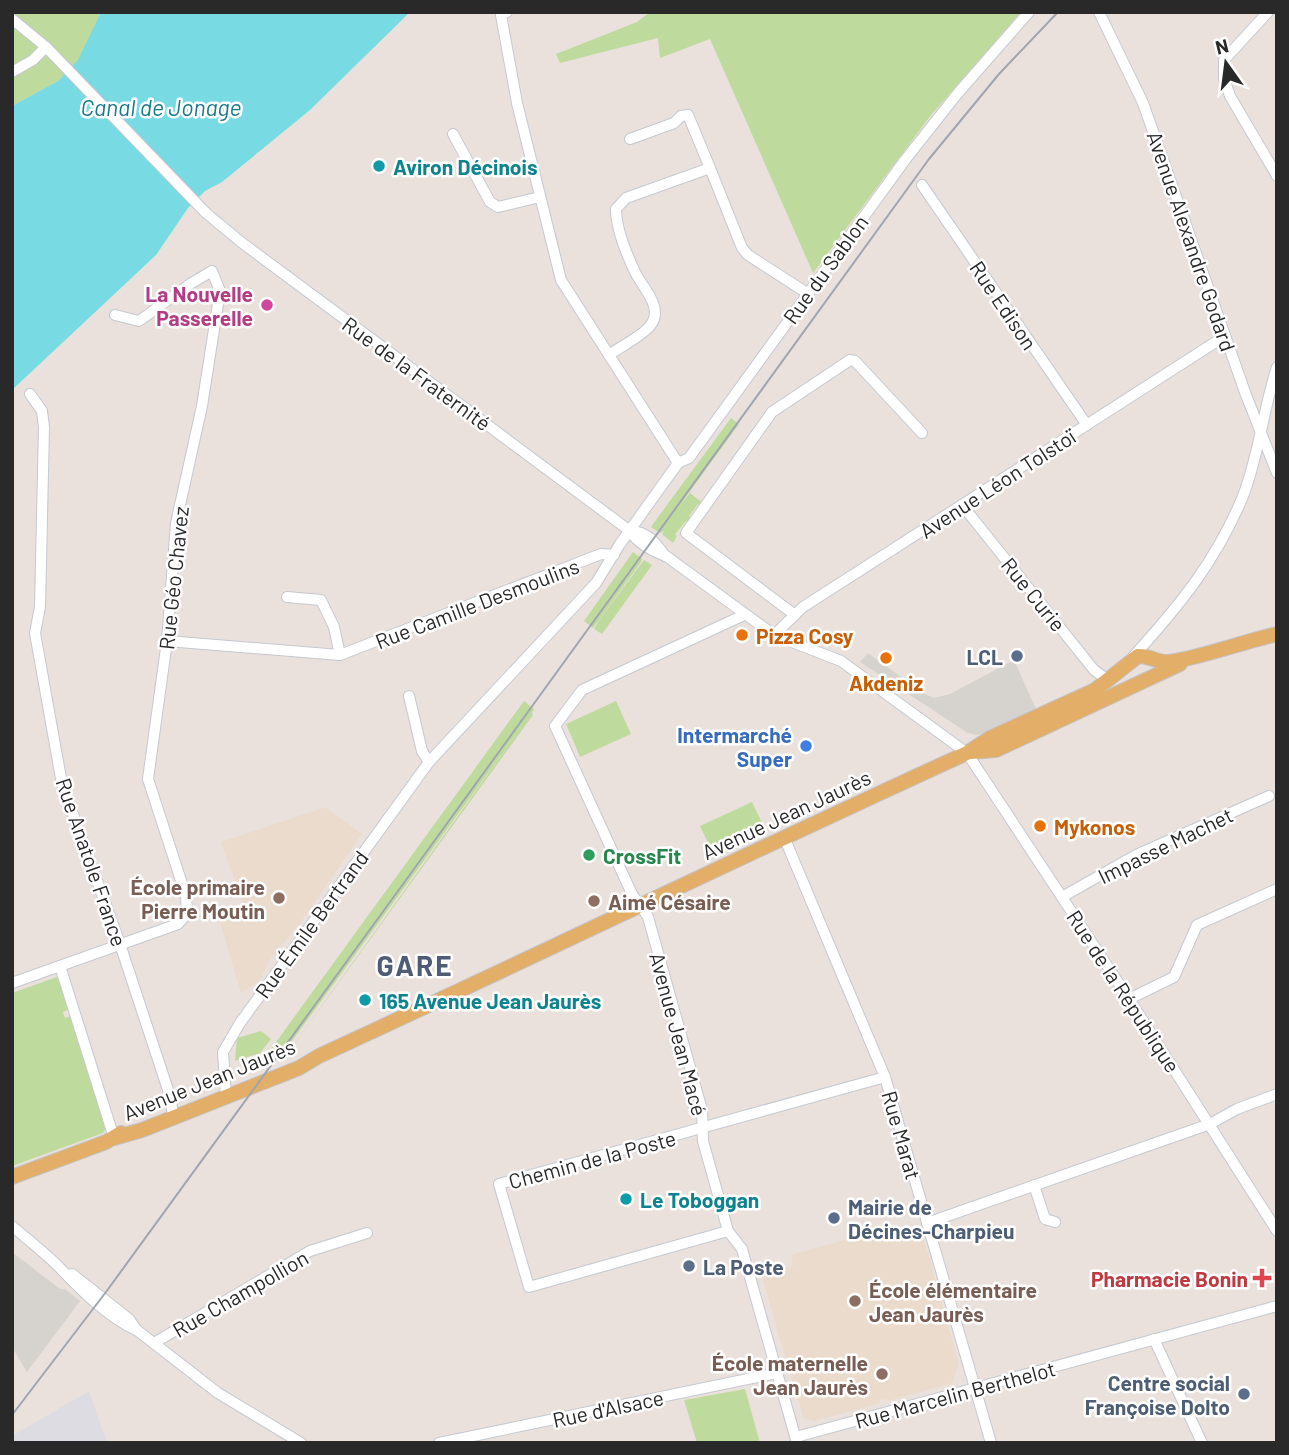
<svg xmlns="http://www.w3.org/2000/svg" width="1289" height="1455" viewBox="0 0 1289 1455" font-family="Barlow,sans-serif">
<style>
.industrial{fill:#dcdce2}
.education{fill:#eadbcc}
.green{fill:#bedb9d}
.plaza{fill:#d6d2ce}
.water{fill:#78dae2}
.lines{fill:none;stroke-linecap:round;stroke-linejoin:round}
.minor-casing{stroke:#c4c9d1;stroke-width:12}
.major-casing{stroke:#c3c3c3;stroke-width:16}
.minor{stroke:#fff;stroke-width:10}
.major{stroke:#e2ae68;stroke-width:14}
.tram{stroke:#9fa5b1;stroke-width:2}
.culture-dot{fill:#0f9aa8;stroke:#fff;stroke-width:2.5}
.hotel-dot{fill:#d1479c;stroke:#fff;stroke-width:2.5}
.food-dot{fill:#e8710a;stroke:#fff;stroke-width:2.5}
.service-dot{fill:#5c6f8a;stroke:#fff;stroke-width:2.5}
.shop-dot{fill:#3f7fe0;stroke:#fff;stroke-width:2.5}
.leisure-dot{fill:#2e9e5b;stroke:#fff;stroke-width:2.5}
.education-dot{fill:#8d6e63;stroke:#fff;stroke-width:2.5}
.health-dot{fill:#e0444e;stroke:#fff;stroke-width:2.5}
.labels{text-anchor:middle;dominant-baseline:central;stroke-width:5;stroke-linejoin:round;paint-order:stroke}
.culture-label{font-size:21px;font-weight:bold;fill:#0d838f;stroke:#fff;text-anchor:start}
.street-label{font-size:21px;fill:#292929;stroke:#fff}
.hotel-label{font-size:21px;font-weight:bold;fill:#b23c85;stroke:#fff;text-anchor:end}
.food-label{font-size:21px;font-weight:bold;fill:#c56008;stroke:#fff;text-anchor:start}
.service-label{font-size:21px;font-weight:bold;fill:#4e5e75;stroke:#fff;text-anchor:end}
.shop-label{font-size:21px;font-weight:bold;fill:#366cbe;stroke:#fff;text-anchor:end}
.leisure-label{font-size:21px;font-weight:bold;fill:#27864d;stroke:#fff;text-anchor:start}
.education-label{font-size:21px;font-weight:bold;fill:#785e54;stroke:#fff;text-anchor:end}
.health-label{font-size:21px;font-weight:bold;fill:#be3a42;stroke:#fff;text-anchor:end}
.water-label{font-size:23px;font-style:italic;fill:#1a7a8b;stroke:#fff}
.district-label{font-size:28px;font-weight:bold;letter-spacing:2px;fill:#4e5c75;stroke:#fff}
</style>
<rect width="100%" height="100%" fill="#eae1dc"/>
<!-- industrial -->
<path class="industrial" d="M89 1391 107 1443H12V1436Z"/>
<!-- education -->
<g class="education">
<path d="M325 807 362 834 306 915 269 961 260 981 241 993 220 922 246 912 221 842Z"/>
<path d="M887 1228 890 1238 921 1229 959 1364 952 1383 888 1401 887 1399 880 1400V1403L814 1421 806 1419 803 1417 761 1274 793 1265 791 1255Z"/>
</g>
<!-- green -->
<g class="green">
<path d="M12 12H101L79 60 58 81 12 106Z"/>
<path d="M650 12H1021L931 115 813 273 710 39 660 58 658 38 560 63 556 54 637 22Z"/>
<path d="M731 418 739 424 677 509 690 493 703 503 701 505 698 504 689 516 691 519 688 522 686 521 675 534 677 536 673 543 662 534 664 531 660 533 651 527 653 524Z"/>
<path d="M633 552 642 559 641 562 593 628 584 621Z"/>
<path d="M644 560 652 565 602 634 594 629 599 620Z"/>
<path d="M524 701 534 709 532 713 533 715 284 1058 524 724 281 1056 271 1049Z"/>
<path d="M616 701 631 734 580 757 566 724Z"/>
<path d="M752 802 763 825 711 849 700 826Z"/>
<path d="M57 977 69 1009 63 1012 65 1018 71 1016 105 1129 103 1133 12 1166V993Z"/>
<path d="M261 1031 271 1039 260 1053 235 1061 237 1038Z"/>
<path d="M745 1389 760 1443H697L684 1400Z"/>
</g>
<!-- plaza -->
<g class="plaza">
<path d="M868 653 925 694 934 698 950 694 1014 660 1036 709 984 734 975 735 966 732 860 662Z"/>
<path d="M12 1252 60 1289H65L80 1301 27 1372 12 1347Z"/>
</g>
<!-- water -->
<path class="water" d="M101 12H410L310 110 222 182 205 191 188 208 156 255 12 390V106L58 81 78 60Z"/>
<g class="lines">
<!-- minor casing -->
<g class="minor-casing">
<g id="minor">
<path d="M507 12 501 15 517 103 561 280 678 463"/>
<path d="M1099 12 1143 103 1246 395 1277 473"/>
<path d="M1268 12 1224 60V79L1230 96 1277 176"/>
<path d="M12 19 46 47 206 213 241 242 630 531C638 544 652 551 666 556L774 635 841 661 967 753 1129 999 1277 1231"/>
<path d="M12 72 33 60 46 47"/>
<path d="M453 134 490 202 498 207 540 197"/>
<path d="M630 139 674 123 681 116 688 115 710 168"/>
<path d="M922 185 1087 425"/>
<path d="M609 355C620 347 642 336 650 326 665 308 642 287 635 272 626 253 616 229 616 209L626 198 710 168 742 248 748 255 807 293"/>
<path d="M30 394 42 411 44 427 40 607 35 633 62 784 120 944 171 1099 173 1118"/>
<path d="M962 505 1094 670 1108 680"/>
<path d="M630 531C647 531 656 543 665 556"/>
<path d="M287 597 321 600 334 627 340 655"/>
<path d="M744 615 582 690 555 726 632 894 648 917 702 1110 703 1141 728 1231 742 1249 797 1443"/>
<path d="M795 615 686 533 772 412 850 360 855 361 922 433"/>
<path d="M774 635 803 607 1225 336"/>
<path d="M167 641 340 655 601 554 614 555"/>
<path d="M1132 658C1178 607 1216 562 1243 496 1259 455 1263 410 1277 367"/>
<path d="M409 696 422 751 429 762"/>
<path d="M784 837 885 1077 991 1443"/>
<path d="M1062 897 1136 855 1269 796"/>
<path d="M60 966 114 1138"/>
<path d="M12 983 178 924 187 914 186 896 148 779 167 641 176 523 202 406 220 291 212 271 190 284 139 321 115 315"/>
<path d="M1129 999 1174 977 1197 925 1277 889"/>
<path d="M226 1097 223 1052 240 1023 429 762 596 583 620 544 678 463 689 458 905 160 958 93 1029 12"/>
<path d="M1034 1185 1045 1219 1055 1222"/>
<path d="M927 1223 1210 1124 1237 1109 1277 1094"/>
<path d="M12 1226C27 1239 44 1252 58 1266 81 1290 107 1317 138 1331L218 1393 301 1443"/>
<path d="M728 1231 529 1287 499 1184 885 1077"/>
<path d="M72 1274 129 1319 136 1329"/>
<path d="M1154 1339 1202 1443"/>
<path d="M154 1343 310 1251 367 1233"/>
<path d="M796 1437 1277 1306"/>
<path d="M439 1443 777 1373"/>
</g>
</g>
<!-- major casing -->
<g class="major-casing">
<g id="major">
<path d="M971 752 996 750 1180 664"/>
<path d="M114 1138 142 1130 299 1068 319 1056C536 956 750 852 967 753L990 738 1095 690 1138 656C1149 655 1157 663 1169 662 1204 657 1242 642 1277 634"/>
<path d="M12 1177 106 1142 121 1133"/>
</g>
</g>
<!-- minor -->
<use href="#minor" class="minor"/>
<!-- major -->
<use href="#major" class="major"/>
<!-- tram -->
<path class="tram" d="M12 1415 106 1292 406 880 929 159 999 74 1058 12"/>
</g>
<!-- markers -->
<g class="culture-dot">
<circle cx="379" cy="166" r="7"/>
<circle cx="365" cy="1000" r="7"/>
<circle cx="626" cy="1199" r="7"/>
</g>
<circle class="hotel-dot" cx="267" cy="305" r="7"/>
<g class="food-dot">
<circle cx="742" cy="635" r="7"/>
<circle cx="886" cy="658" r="7"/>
<circle cx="1040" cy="826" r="7"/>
</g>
<g class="service-dot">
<circle cx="1017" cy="656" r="7"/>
<circle cx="834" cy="1218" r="7"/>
<circle cx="689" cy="1266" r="7"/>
<circle cx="1244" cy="1394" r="7"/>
</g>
<circle class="shop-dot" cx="806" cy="746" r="7"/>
<circle class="leisure-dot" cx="589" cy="855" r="7"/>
<g class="education-dot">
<circle cx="279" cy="898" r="7"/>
<circle cx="594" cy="901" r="7"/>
<circle cx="855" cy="1301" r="7"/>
<circle cx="882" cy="1374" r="7"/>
</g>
<path class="health-dot" d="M1258.5 1267.5h7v7h7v7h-7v7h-7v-7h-7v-7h7z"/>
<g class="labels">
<!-- culture labels -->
<g class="culture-label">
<text x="393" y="166">Aviron Décinois</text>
<text x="379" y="1000">165 Avenue Jean Jaurès</text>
<text x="640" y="1199">Le Toboggan</text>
</g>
<!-- street labels -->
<g class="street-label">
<text transform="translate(1192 241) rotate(71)">Avenue Alexandre Godard</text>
<text transform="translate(825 269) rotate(-54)">Rue du Sablon</text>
<text transform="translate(1004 305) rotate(56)">Rue Edison</text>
<text transform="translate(417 373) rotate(36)">Rue de la Fraternité</text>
<text transform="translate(997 483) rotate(-33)">Avenue Léon Tolstoï</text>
<text transform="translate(173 578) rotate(-84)">Rue Géo Chavez</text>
<text transform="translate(1034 594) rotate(51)">Rue Curie</text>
<text transform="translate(477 603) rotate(-21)">Rue Camille Desmoulins</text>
<text transform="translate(786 814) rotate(-25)">Avenue Jean Jaurès</text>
<text transform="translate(1165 845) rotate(-26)">Impasse Machet</text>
<text transform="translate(92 862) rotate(71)">Rue Anatole France</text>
<text transform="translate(311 924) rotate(-54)">Rue Émile Bertrand</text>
<text transform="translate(1124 991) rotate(57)">Rue de la République</text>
<text transform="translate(679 1034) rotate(75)">Avenue Jean Macé</text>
<text transform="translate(209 1079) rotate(-22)">Avenue Jean Jaurès</text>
<text transform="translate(902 1135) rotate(74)">Rue Marat</text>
<text transform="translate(592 1159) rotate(-15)">Chemin de la Poste</text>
<text transform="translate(240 1293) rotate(-30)">Rue Champollion</text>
<text transform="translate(955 1394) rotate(-15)">Rue Marcelin Berthelot</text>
<text transform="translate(608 1408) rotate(-12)">Rue d'Alsace</text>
</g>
<!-- hotel labels -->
<g class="hotel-label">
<text x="253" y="293">La Nouvelle<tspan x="253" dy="24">Passerelle</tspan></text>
</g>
<!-- food labels -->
<g class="food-label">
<text x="756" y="635">Pizza Cosy</text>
<text x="886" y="682" text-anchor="middle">Akdeniz</text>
<text x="1054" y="826">Mykonos</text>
</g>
<!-- service labels -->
<g class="service-label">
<text x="1003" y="656">LCL</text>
<text x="848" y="1206" text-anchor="start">Mairie de<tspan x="848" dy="24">Décines-Charpieu</tspan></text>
<text x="703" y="1266" text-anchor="start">La Poste</text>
<text x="1230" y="1382">Centre social<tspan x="1230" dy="24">Françoise Dolto</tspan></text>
</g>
<!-- shop labels -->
<g class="shop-label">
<text x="792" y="734">Intermarché<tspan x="792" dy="24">Super</tspan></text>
</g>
<!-- leisure labels -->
<g class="leisure-label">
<text x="603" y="855">CrossFit</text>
</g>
<!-- education labels -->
<g class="education-label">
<text x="265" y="886">École primaire<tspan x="265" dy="24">Pierre Moutin</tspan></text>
<text x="608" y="901" text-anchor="start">Aimé Césaire</text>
<text x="869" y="1289" text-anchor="start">École élémentaire<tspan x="869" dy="24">Jean Jaurès</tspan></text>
<text x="868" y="1362">École maternelle<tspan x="868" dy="24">Jean Jaurès</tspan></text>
</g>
<!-- health labels -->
<g class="health-label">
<text x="1248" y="1278">Pharmacie Bonin</text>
</g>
<!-- water labels -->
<g class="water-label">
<text x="161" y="107">Canal de Jonage</text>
</g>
<!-- district labels -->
<g class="district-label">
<text x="415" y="965">GARE</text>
</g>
</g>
<!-- border -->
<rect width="1289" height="1455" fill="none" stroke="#292929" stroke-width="28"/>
<!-- north arrow -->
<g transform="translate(1226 63) rotate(346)" stroke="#ffffff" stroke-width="5" paint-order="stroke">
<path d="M0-5L12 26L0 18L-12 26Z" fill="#292929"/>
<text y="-10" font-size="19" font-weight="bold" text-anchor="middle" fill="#292929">N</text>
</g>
</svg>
